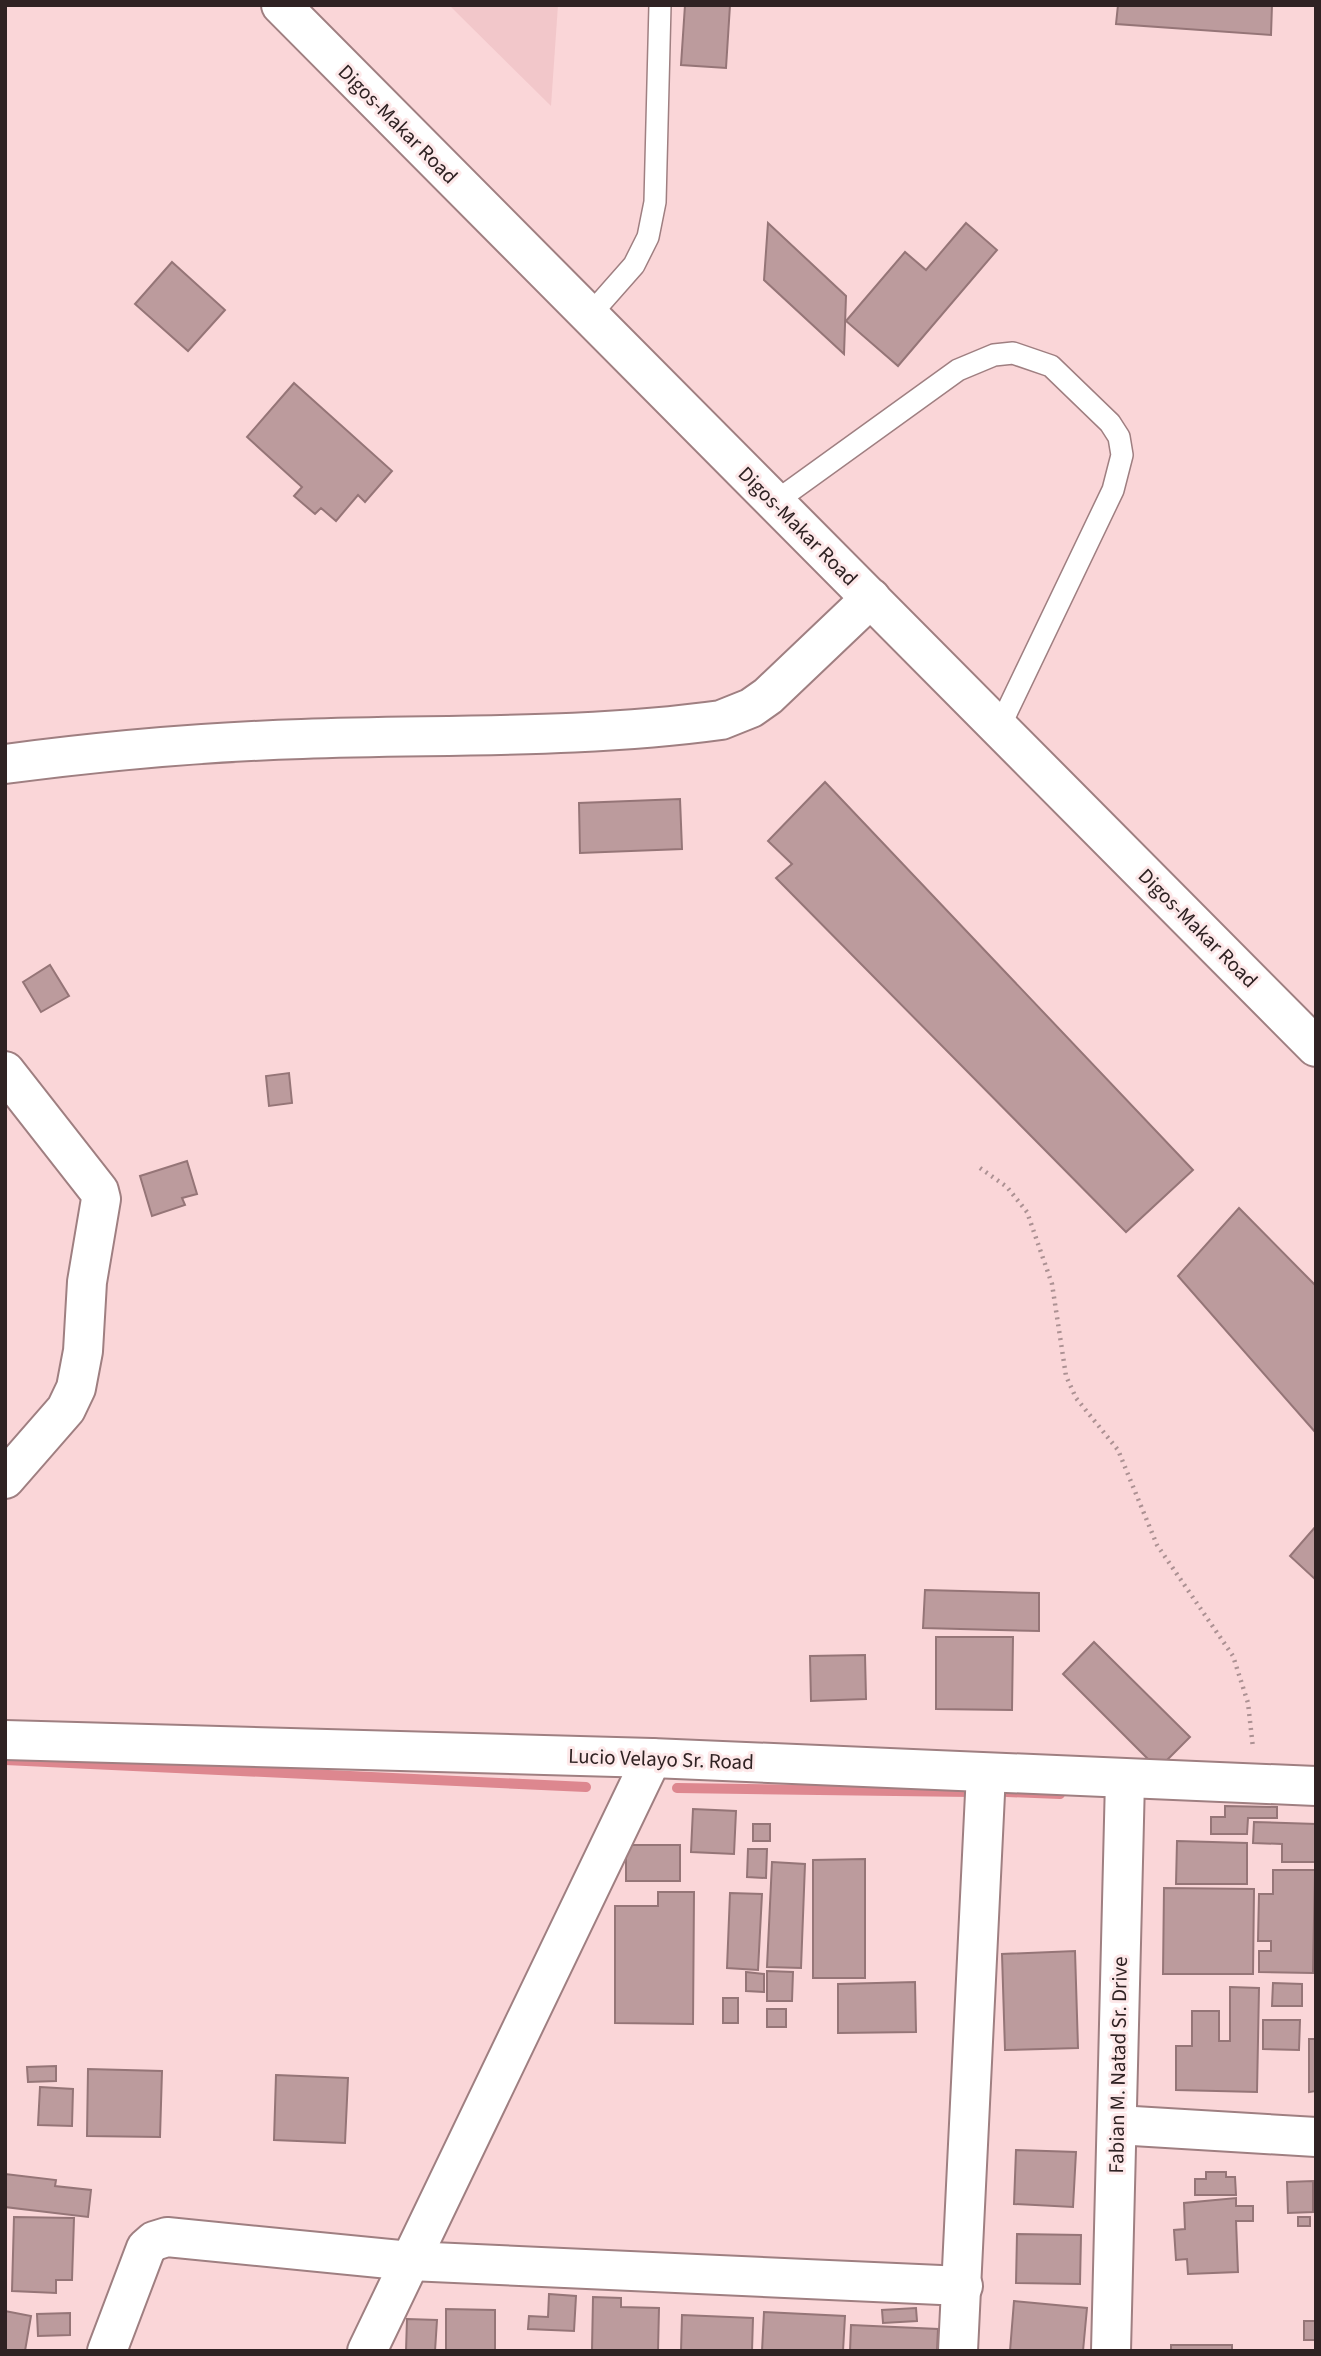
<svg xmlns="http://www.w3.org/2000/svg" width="1321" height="2356" viewBox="0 0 1321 2356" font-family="'Source Sans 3',sans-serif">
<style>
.built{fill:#f2c7ca}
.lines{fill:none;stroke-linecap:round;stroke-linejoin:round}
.stream{stroke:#dd878f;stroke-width:10}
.building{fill:#bc9b9d;stroke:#957577;stroke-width:2}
.service-casing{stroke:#9f7f81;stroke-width:24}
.minor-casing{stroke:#9f7f81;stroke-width:42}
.tertiary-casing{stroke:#9f7f81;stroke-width:42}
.secondary-casing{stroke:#9f7f81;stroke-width:42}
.primary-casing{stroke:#9f7f81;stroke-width:42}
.path{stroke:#ac9193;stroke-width:4.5;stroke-dasharray:2 5;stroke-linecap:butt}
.service{stroke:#fff;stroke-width:21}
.minor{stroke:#fff;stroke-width:38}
.tertiary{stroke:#fff;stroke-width:38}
.secondary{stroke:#fff;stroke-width:38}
.primary{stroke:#fff;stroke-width:38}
.labels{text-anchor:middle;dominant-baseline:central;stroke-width:6;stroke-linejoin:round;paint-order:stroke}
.street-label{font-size:21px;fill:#2f2223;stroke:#fde8e9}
</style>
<rect width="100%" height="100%" fill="#fad6d8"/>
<!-- built -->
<path class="built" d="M449 5H558L551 106Z"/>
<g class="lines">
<!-- stream -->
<g class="stream">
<path d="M5 1760 586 1787"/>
<path d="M677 1788 971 1792"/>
<path d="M1007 1792 1060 1794"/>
</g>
</g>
<!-- building -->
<g class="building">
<path d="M685 5H730L726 68 681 65Z"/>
<path d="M1118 5H1272L1271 35 1116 24Z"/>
<path d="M768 223 846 296 844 354 764 280Z"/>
<path d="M966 223 997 250 898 366 846 321 905 252 926 270Z"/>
<path d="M172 262 225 310 188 351 135 304Z"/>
<path d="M294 383 392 471 365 502 358 495 336 521 321 508 315 514 294 496 302 487 247 437Z"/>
<path d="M825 782 1193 1170 1126 1232 776 878 792 864 768 841Z"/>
<path d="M680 799 682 849 580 853 579 803Z"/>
<path d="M50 965 69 996 41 1012 23 982Z"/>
<path d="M289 1073 292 1103 269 1106 266 1076Z"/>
<path d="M187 1161 197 1194 182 1198 185 1205 152 1216 140 1176Z"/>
<path d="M1239 1208 1316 1286V1433L1178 1276Z"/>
<path d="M1316 1526V1580L1290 1556Z"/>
<path d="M925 1590 1039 1593V1631L923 1628Z"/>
<path d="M936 1637H1013L1012 1710 936 1709Z"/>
<path d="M1094 1642 1190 1737 1158 1769 1063 1674Z"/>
<path d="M865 1655 866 1699 811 1701 810 1656Z"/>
<path d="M1225 1806 1277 1807V1818H1248L1247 1834H1211V1817H1225Z"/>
<path d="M693 1809 736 1811 734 1854 691 1852Z"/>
<path d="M1254 1822 1316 1824V1862H1282V1844L1253 1843Z"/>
<rect x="753" y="1824" width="17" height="17"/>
<path d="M1177 1841 1247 1843V1884H1176Z"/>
<rect x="626" y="1845" width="54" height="36"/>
<path d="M748 1849H767L766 1878 747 1877Z"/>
<path d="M865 1859V1978H813V1860Z"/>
<path d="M772 1862 805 1864 801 1968 767 1967Z"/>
<path d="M1273 1870H1315L1313 1973 1259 1972V1951H1271V1941H1258L1259 1894H1273Z"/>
<path d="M1164 1888 1254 1889 1253 1974H1163Z"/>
<path d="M658 1892H694L693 2024 615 2023V1906H658Z"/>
<path d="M730 1893 762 1894 758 1970 727 1968Z"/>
<path d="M1075 1951 1078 2048 1005 2050 1002 1954Z"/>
<path d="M767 1971 793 1972 792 2001H767Z"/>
<path d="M746 1972 764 1974V1992L746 1991Z"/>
<path d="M915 1982 916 2032 838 2033V1984Z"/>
<path d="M1273 1983 1302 1984V2006H1272Z"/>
<path d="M1230 1987 1259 1988 1257 2092 1176 2090V2046H1192V2011H1219V2041H1230Z"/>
<rect x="723" y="1998" width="15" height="25"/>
<rect x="767" y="2009" width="19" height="18"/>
<path d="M1263 2020H1300L1299 2050 1263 2049Z"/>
<path d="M1309 2039H1316V2091L1309 2092Z"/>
<path d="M56 2066V2081L28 2082 27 2067Z"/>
<path d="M88 2069 162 2071 160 2137 87 2136Z"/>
<path d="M276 2075 348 2078 345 2143 274 2140Z"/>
<path d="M40 2087 73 2089 72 2126 38 2125Z"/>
<path d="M1016 2150 1076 2152 1073 2207 1014 2204Z"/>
<path d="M1206 2172H1226V2177H1235L1236 2195H1195V2179H1206Z"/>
<path d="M5 2174 56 2180 55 2186 91 2190 88 2217 5 2207Z"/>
<path d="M1313 2181V2212L1288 2213 1287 2182Z"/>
<path d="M1236 2198V2206H1253V2221H1236L1238 2272 1188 2274 1187 2259 1176 2260 1174 2230 1185 2229 1184 2203Z"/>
<path d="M14 2217 74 2218 72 2280H56V2293L12 2291Z"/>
<rect x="1298" y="2217" width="12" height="9"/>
<path d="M1017 2234 1081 2235 1080 2284 1016 2283Z"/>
<path d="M549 2294 576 2296 574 2331 528 2329 529 2316 548 2317Z"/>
<path d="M593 2297 621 2298V2307L659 2308 658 2351H592Z"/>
<path d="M1014 2301 1087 2308 1083 2351H1010Z"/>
<path d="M916 2308 917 2321 883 2323 882 2310Z"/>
<path d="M446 2309 495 2310V2351H446Z"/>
<path d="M5 2311 31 2316 25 2351H5Z"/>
<path d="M764 2312 845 2316 843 2351H762Z"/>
<path d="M70 2313V2335L38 2336 37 2314Z"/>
<path d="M682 2315 753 2318 752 2351H681Z"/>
<path d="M407 2319 437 2320 435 2351H406Z"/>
<path d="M1304 2321H1316V2351L1315 2340H1304Z"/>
<path d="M851 2325 938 2329 937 2351H850Z"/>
<rect x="1171" y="2345" width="61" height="6"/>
</g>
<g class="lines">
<!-- service casing -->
<g class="service-casing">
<g id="service">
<path d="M589 316 634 265 648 237 655 202 660 5"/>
<path d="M775 502 958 370 994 355 1013 353 1051 366 1110 423 1119 437 1122 455 1113 490 999 728"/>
</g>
</g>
<!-- minor casing -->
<g class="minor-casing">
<g id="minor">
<path d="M5 764C103 751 203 742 302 739 441 734 583 739 721 720L751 708 768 696 871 598"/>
<path d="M5 1071 99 1191 101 1199 87 1282 83 1351 76 1388 66 1409 5 1479"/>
<path d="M1117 2125 1316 2137"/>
<path d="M107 2351 146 2248 154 2241 167 2237 410 2261 963 2286"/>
<path d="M367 2351 652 1758"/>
<path d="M958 2351 986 1773"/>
</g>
</g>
<!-- tertiary casing -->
<g class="tertiary-casing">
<path id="tertiary" d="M1111 2351 1125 1780"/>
</g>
<!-- secondary casing -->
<g class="secondary-casing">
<path id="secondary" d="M5 1740 652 1758 1316 1786"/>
</g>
<!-- primary casing -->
<g class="primary-casing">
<path id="primary" d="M281 5 1316 1047"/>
</g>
<!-- path -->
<path class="path" d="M980 1168 1007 1187 1027 1212 1052 1284 1066 1376 1076 1398 1118 1450 1157 1545 1233 1656 1248 1703 1253 1748"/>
<!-- service -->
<use href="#service" class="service"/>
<!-- minor -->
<use href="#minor" class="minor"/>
<!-- tertiary -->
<use href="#tertiary" class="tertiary"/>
<!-- secondary -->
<use href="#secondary" class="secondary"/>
<!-- primary -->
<use href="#primary" class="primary"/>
</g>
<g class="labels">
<!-- street labels -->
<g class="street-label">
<text transform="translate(398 124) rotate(45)">Digos-Makar Road</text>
<text transform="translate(798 526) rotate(45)">Digos-Makar Road</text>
<text transform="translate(1198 928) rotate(45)">Digos-Makar Road</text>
<text transform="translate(661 1759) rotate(2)">Lucio Velayo Sr. Road</text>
<text transform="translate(1118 2065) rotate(-89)">Fabian M. Natad Sr. Drive</text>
</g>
</g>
<!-- border -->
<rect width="1321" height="2356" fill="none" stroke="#2f2223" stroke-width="14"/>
</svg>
